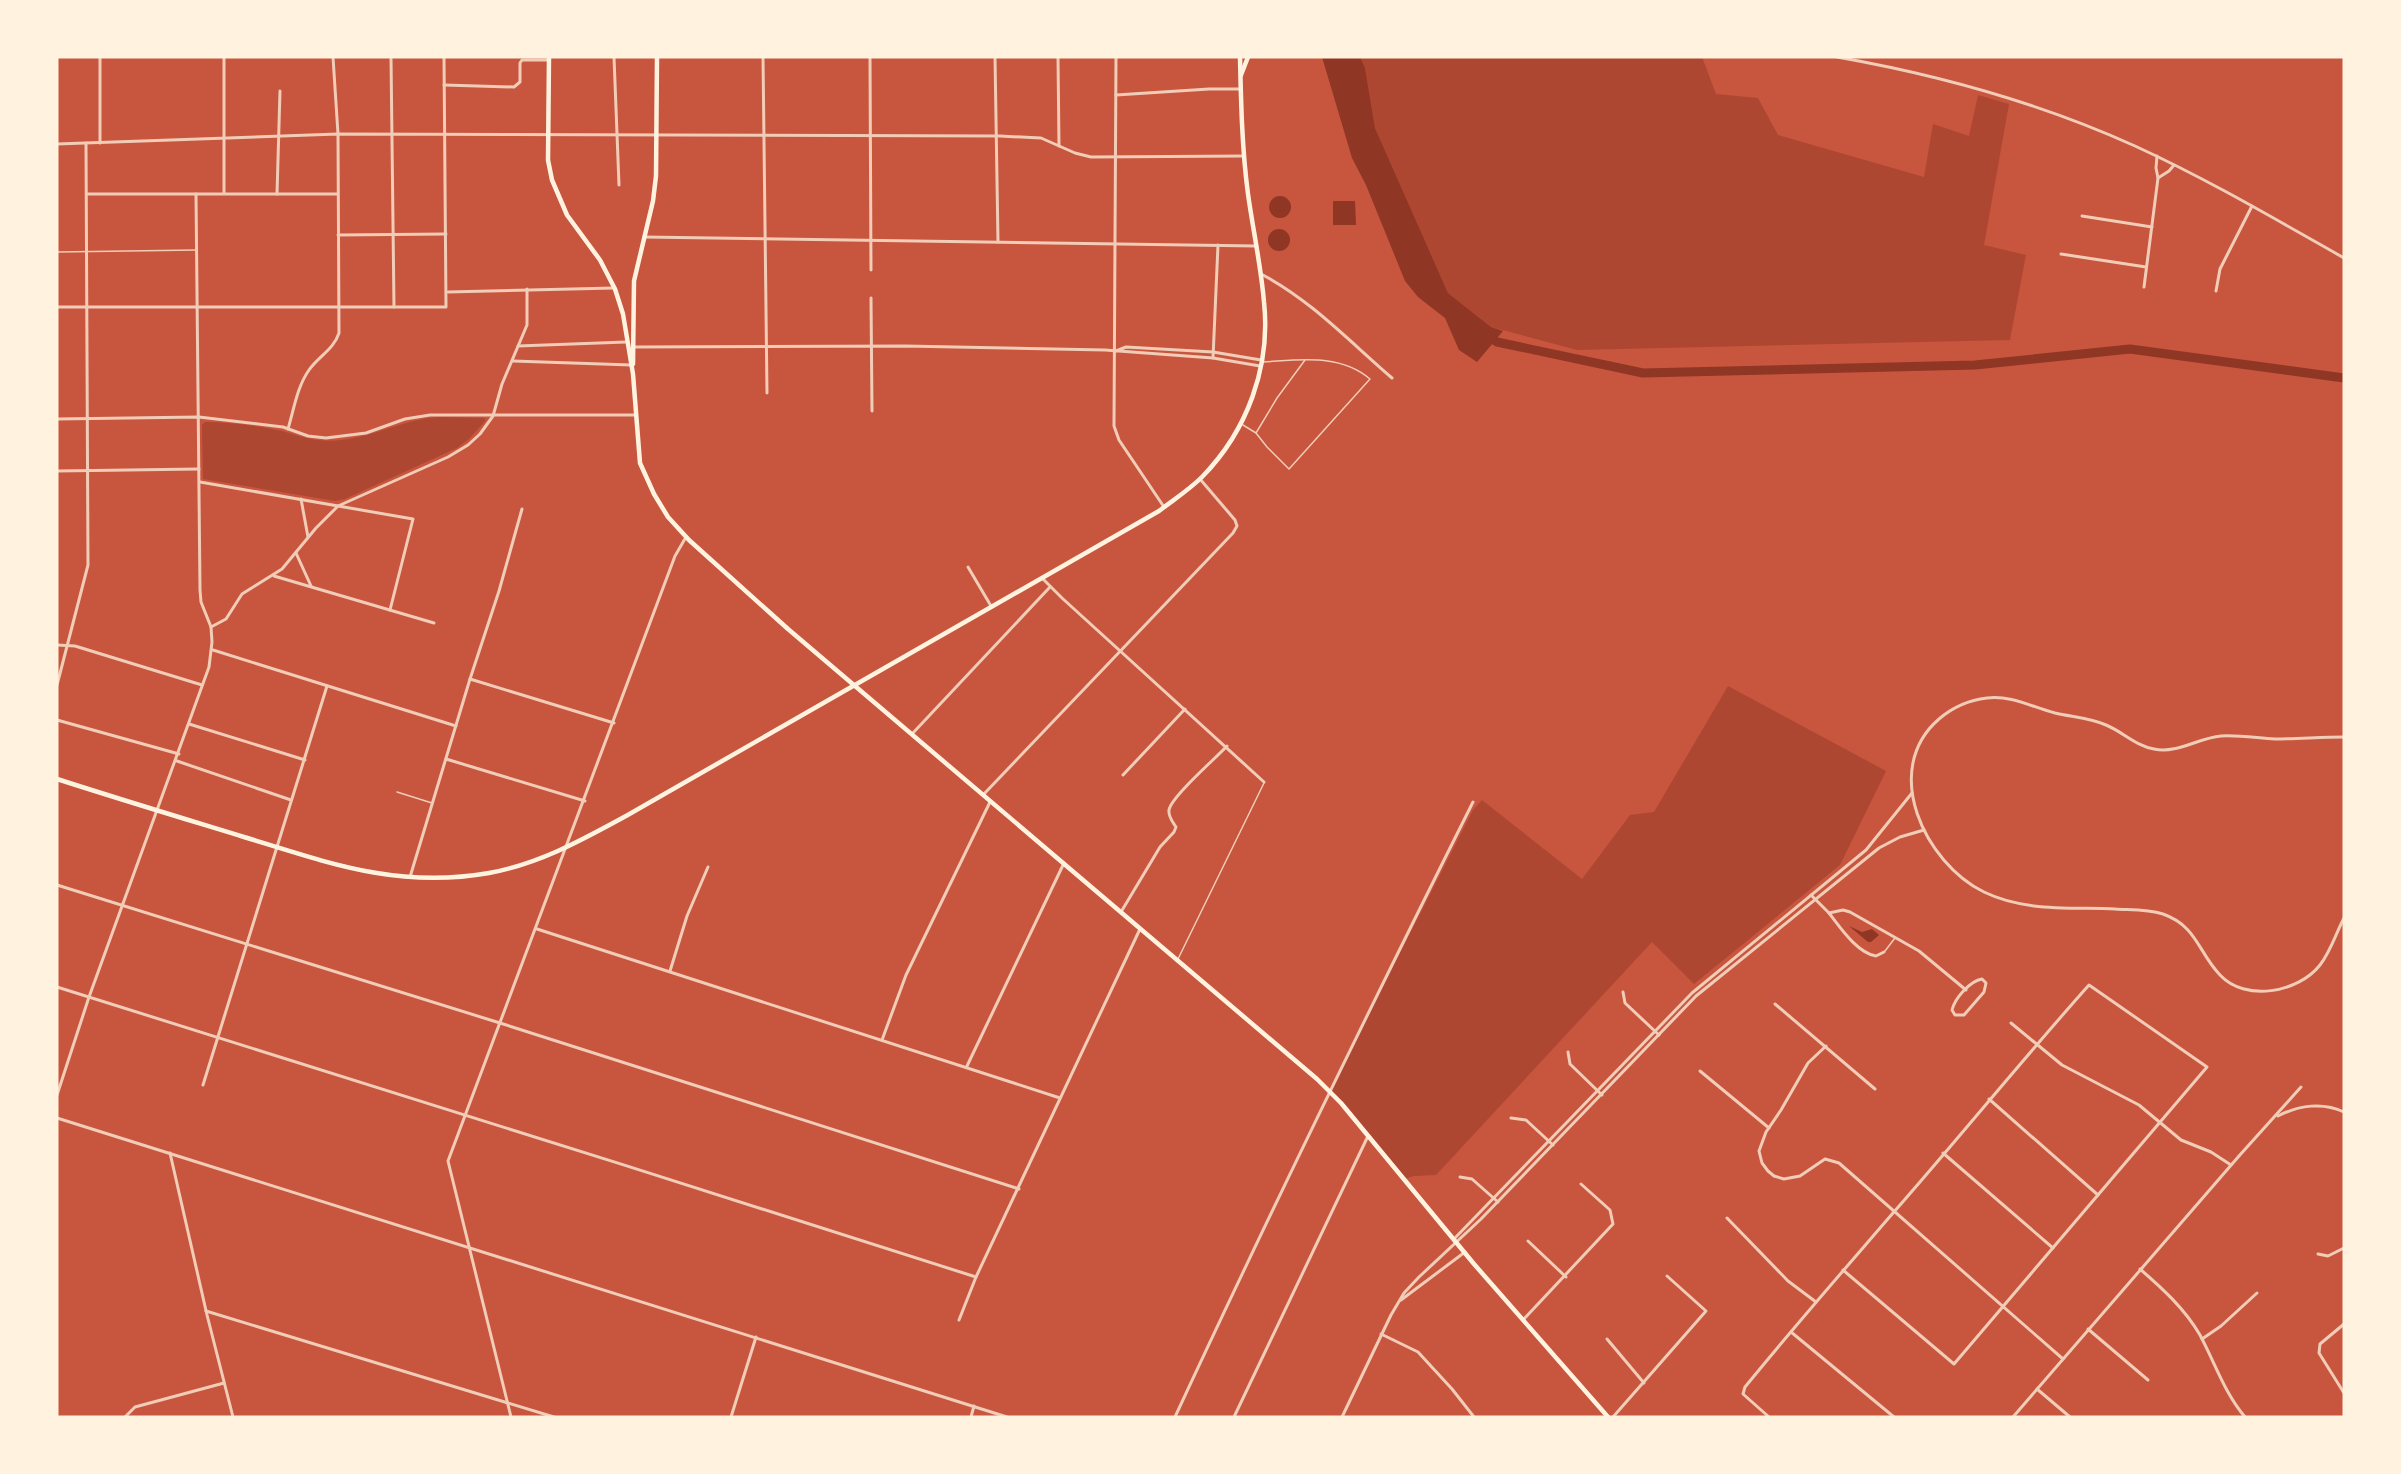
<svg xmlns="http://www.w3.org/2000/svg" width="2401" height="1474" viewBox="0 0 2401 1474" font-family="'Source Serif 4',serif">
<style>
.green{fill:#ae4732}
.water{fill:#8f3625}
.lines{fill:none;stroke-linecap:round;stroke-linejoin:round}
.river{stroke:#8f3625;stroke-width:9}
.service{stroke:#f1ccb7;stroke-width:1.5}
.minor{stroke:#f1ccb7;stroke-width:3}
.tertiary{stroke:#f1ccb7;stroke-width:3}
.primary{stroke:#fff3e0;stroke-width:4.5}
</style>
<rect width="100%" height="100%" fill="#c8553d"/>
<!-- green -->
<g class="green">
<path d="M1360 57H1702L1716 94 1758 98 1778 135 1924 177 1933 124 1969 136 1978 95 2009 104 1984 245 2026 255 2010 340 1577 350 1491 327 1448 293 1375 128 1365 68Z"/>
<path d="M438 417 484 418 486 420 469 439 457 448 345 499 335 501 203 479 202 425 205 422C230 422 257 426 282 431 294 434 306 439 318 440 360 445 397 420 438 417Z"/>
<path d="M1728 686 1886 771 1840 865 1694 984 1652 942 1436 1175 1414 1176 1404 1179 1329 1092 1473 810 1482 800 1582 879 1630 815 1654 812Z"/>
</g>
<!-- water -->
<g class="water">
<path d="M1322 57H1360L1365 68 1375 128 1448 293 1491 327 1503 331 1477 362 1459 350 1445 318 1418 297 1405 281 1366 185 1352 158Z"/>
<circle cx="1280" cy="207" r="11"/>
<path d="M1333 201H1355L1356 225H1333Z"/>
<circle cx="1279" cy="240" r="11"/>
<path d="M1849 926 1862 932 1872 929 1879 935 1871 942H1868Z"/>
</g>
<g class="lines">
<!-- river -->
<path class="river" d="M1485 334 1497 342 1643 373 1975 365 2130 349 2344 378"/>
<!-- service -->
<g class="service">
<path d="M57 252 197 250"/>
<path d="M1243 425 1256 433 1277 398 1305 360"/>
<path d="M1256 433 1267 447 1289 469 1370 379C1340 353 1299 360 1263 362"/>
<path d="M397 792 432 803"/>
<path d="M1885 951 1895 938"/>
<path d="M1178 959 1264 783"/>
</g>
<!-- minor -->
<g class="minor">
<path d="M224 57V193"/>
<path d="M391 57 394 307"/>
<path d="M614 57 619 185"/>
<path d="M763 57 767 393"/>
<path d="M870 57 871 270"/>
<path d="M995 57 998 242"/>
<path d="M1058 57 1059 146"/>
<path d="M1116 57 1114 426 1119 440 1164 507"/>
<path d="M444 85 514 87 520 82V63L522 60H549"/>
<path d="M1116 95 1209 89H1240"/>
<path d="M100 143V57"/>
<path d="M2157 156 2156 168 2158 178"/>
<path d="M87 194H337"/>
<path d="M277 194 280 91"/>
<path d="M2082 216 2152 227"/>
<path d="M338 235 446 234"/>
<path d="M644 237 1256 246"/>
<path d="M2061 254 2146 267"/>
<path d="M1261 274C1311 300 1350 342 1392 378"/>
<path d="M2144 287 2158 178 2169 171 2174 165"/>
<path d="M2216 291 2220 269 2252 206"/>
<path d="M448 292 614 288"/>
<path d="M871 298 872 411"/>
<path d="M57 307H446L444 57"/>
<path d="M518 346 626 342"/>
<path d="M633 347 905 346 1105 350 1213 358 1260 366"/>
<path d="M1116 351 1126 347 1213 352 1261 360"/>
<path d="M1213 358 1218 245"/>
<path d="M513 361 631 365"/>
<path d="M57 419 199 417 283 427 308 436 326 438 366 433 405 419 430 415H636"/>
<path d="M288 429C294 409 297 387 309 370 318 357 334 349 339 333L338 134 333 57"/>
<path d="M57 471 199 469"/>
<path d="M200 482 413 519 390 610"/>
<path d="M301 499 308 537"/>
<path d="M296 553 311 586"/>
<path d="M968 567 991 606"/>
<path d="M274 576 434 623"/>
<path d="M1042 578 1062 598 1264 782"/>
<path d="M211 627 226 619 242 594 282 569 316 528 338 506 448 457 468 445 480 434 493 416 502 384 527 325V289"/>
<path d="M57 645 75 646 202 685"/>
<path d="M213 650 456 726"/>
<path d="M470 679 614 723"/>
<path d="M57 685 88 565 86 143"/>
<path d="M57 720 179 754"/>
<path d="M189 724 305 760"/>
<path d="M912 734 1050 587"/>
<path d="M2344 737C2321 737 2298 739 2275 739 2257 738 2239 735 2221 736 2198 738 2177 754 2154 749 2136 746 2123 732 2106 725 2090 718 2072 717 2055 713 2032 707 2011 695 1987 698 1969 700 1953 707 1939 719 1880 770 1925 863 1984 892 2025 912 2071 907 2115 909 2131 910 2147 909 2163 914 2197 926 2198 952 2220 975 2245 1002 2298 993 2320 965 2331 951 2336 933 2344 918"/>
<path d="M446 759 585 801"/>
<path d="M177 761 291 800"/>
<path d="M1123 775 1185 709"/>
<path d="M983 795 1233 533 1237 526 1235 520 1200 479"/>
<path d="M410 877 470 679 499 591 522 509"/>
<path d="M57 885 500 1023 1019 1189"/>
<path d="M1811 895 1829 913 1843 910 1850 912 1919 951 1966 990"/>
<path d="M1121 912 1160 847 1174 832 1176 827C1173 822 1168 817 1169 810 1171 797 1215 759 1227 746"/>
<path d="M1829 913C1840 927 1857 953 1876 956L1884 952"/>
<path d="M537 929 1060 1098"/>
<path d="M670 971 687 916 708 867"/>
<path d="M1982 979 1986 983 1984 992 1964 1015H1955L1952 1010C1955 998 1970 981 1982 979Z"/>
<path d="M57 987C364 1083 670 1179 976 1277"/>
<path d="M1623 992 1625 1003 1659 1035"/>
<path d="M1775 1004 1875 1089"/>
<path d="M2011 1023 2062 1065 2139 1105 2181 1140 2211 1152 2231 1165"/>
<path d="M882 1040 906 975 990 802"/>
<path d="M1826 1046 1808 1063 1781 1110 1766 1132 1759 1151 1762 1163 1768 1171 1774 1176 1784 1179 1800 1176 1825 1159 1839 1163 2063 1359"/>
<path d="M1568 1052 1570 1064 1602 1095"/>
<path d="M967 1066 1064 863"/>
<path d="M1700 1071 1769 1128"/>
<path d="M203 1085 327 686"/>
<path d="M57 1095 89 997 209 667 212 642 211 627 201 602 200 590 196 194"/>
<path d="M1989 1099 2098 1195"/>
<path d="M2278 1116C2299 1105 2323 1102 2344 1112"/>
<path d="M57 1118 1007 1417"/>
<path d="M1511 1118 1526 1120 1553 1145"/>
<path d="M170 1153 207 1315 233 1417"/>
<path d="M1943 1153 2053 1248"/>
<path d="M1460 1177 1472 1179 1498 1202"/>
<path d="M1727 1218 1788 1281 1816 1302"/>
<path d="M1454 1239 1692 993 1866 850 1912 793"/>
<path d="M1528 1241 1566 1277"/>
<path d="M2318 1254 2328 1256 2344 1248"/>
<path d="M2140 1269C2162 1288 2185 1309 2200 1335 2215 1363 2224 1392 2245 1417"/>
<path d="M1401 1300 1465 1252"/>
<path d="M206 1311 554 1417"/>
<path d="M959 1320 976 1277 1140 929"/>
<path d="M1523 1320 1613 1224 1610 1210 1581 1184"/>
<path d="M2344 1324 2320 1344 2319 1353 2344 1393"/>
<path d="M2088 1329 2148 1380"/>
<path d="M1791 1332 1894 1417"/>
<path d="M1381 1334 1418 1352 1452 1389 1474 1417"/>
<path d="M1607 1339 1644 1383"/>
<path d="M2202 1339 2221 1326 2257 1293"/>
<path d="M2037 1389 2070 1417"/>
<path d="M125 1417 135 1407 224 1383"/>
<path d="M511 1417 448 1161 675 556 686 537"/>
<path d="M731 1417 756 1337"/>
<path d="M971 1417 974 1406"/>
<path d="M1175 1417C1271 1210 1371 1006 1473 802"/>
<path d="M1234 1417 1368 1136"/>
<path d="M1342 1417 1391 1315 1404 1293 1419 1277 1481 1219 1696 996 1879 848 1900 837 1924 830"/>
<path d="M1613 1417 1706 1311 1667 1276"/>
<path d="M1769 1417 1743 1394 1745 1387C1793 1328 1843 1271 1893 1213 1959 1138 2022 1060 2089 985L2207 1067 1954 1364 1843 1270"/>
<path d="M2013 1417 2239 1156 2301 1087"/>
</g>
<!-- tertiary -->
<g class="tertiary">
<path d="M1837 57C1939 75 2040 103 2135 146 2207 179 2275 219 2344 258"/>
<path d="M57 144 338 134 1000 136 1041 138 1075 153 1091 157 1244 156"/>
</g>
<!-- primary -->
<g class="primary">
<path d="M549 57 548 160 552 180 567 215 600 260 615 289 623 314 633 374 640 463 654 494 668 517 689 540 788 629 1317 1079 1341 1103 1474 1264 1608 1417"/>
<path d="M1241 75 1248 57"/>
<path d="M633 364 634 281 653 201 656 176 657 57"/>
<path d="M57 779C119 799 182 818 244 837 329 863 398 889 489 873 539 864 582 840 626 816L1159 511C1173 500 1189 490 1202 477 1247 431 1271 367 1264 302 1261 266 1253 230 1248 194 1242 149 1241 103 1240 57"/>
</g>
</g>
<!-- border -->
<rect width="2401" height="1474" fill="none" stroke="#fff3e0" stroke-width="117"/>
</svg>
